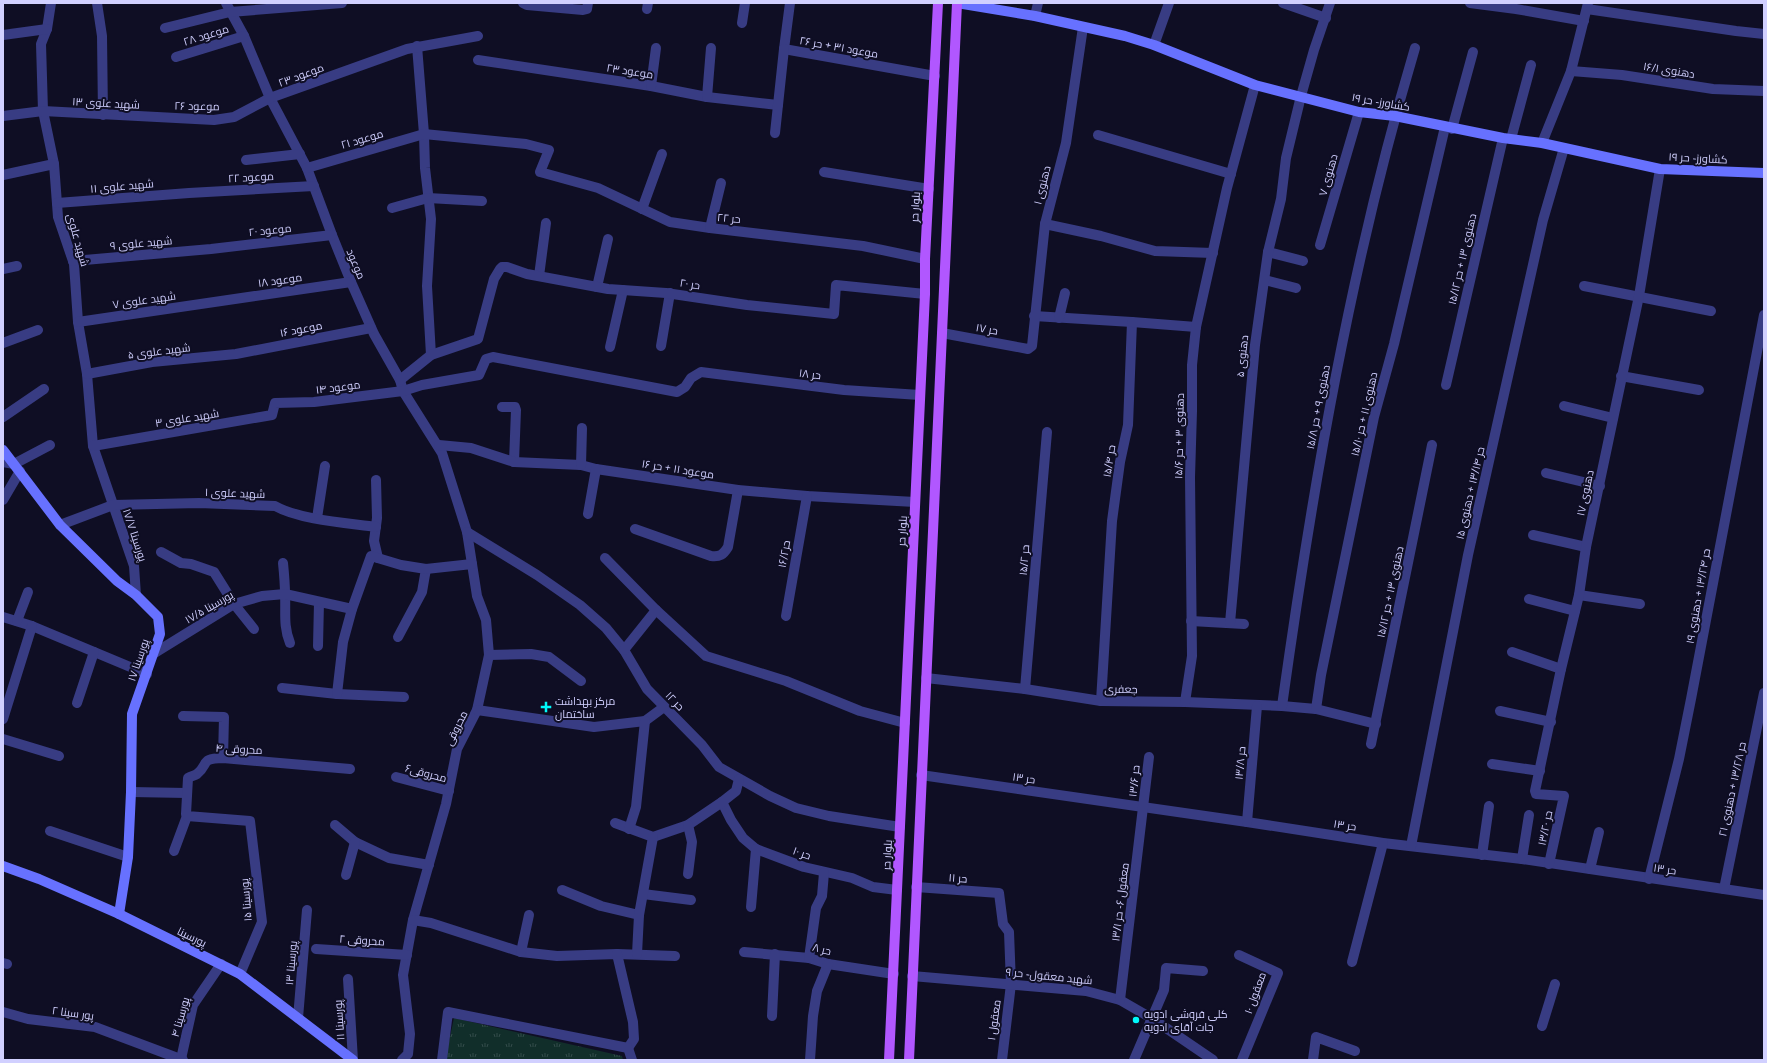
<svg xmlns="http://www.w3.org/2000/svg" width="1767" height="1063" viewBox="0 0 1767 1063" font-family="'Public Sans',Cairo,sans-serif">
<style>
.park{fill:url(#park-tufts)}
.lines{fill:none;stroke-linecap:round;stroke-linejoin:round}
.street{stroke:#383c83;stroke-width:10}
.secondary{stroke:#6771ff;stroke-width:10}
.primary{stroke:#b157ff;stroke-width:10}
.poi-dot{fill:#00f9fb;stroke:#0f0e24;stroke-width:1.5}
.labels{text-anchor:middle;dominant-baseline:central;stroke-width:4;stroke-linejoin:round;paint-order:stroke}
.street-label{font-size:11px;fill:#d1d0ff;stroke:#0f0e24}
.poi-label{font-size:11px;fill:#d1d0ff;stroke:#0f0e24;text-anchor:start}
</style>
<defs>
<pattern id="park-tufts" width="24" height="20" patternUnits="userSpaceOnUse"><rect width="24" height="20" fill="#112e2a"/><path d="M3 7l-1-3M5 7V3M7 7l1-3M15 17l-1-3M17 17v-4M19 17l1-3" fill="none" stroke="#334b4a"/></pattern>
</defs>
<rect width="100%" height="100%" fill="#0f0e24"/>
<!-- park -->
<path class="park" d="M454 1018 622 1056 623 1060H445Z"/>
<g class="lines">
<!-- street -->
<g class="street">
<path d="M51 3 47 29 41 44 43 111 54 164 58 217 74 264 78 322 87 374 93 446 134 566 136 595"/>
<path d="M97 3 102 36 103 115"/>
<path d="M226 3 244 36 270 98 307 168 332 235 351 282 374 334 400 380 403 391 442 453 467 532 477 596 486 620 489 655 477 710 457 749 446 804 413 920 403 975 410 1034 408 1054 402 1060"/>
<path d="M523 3 527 5 583 10 587 9 588 3"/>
<path d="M790 3 784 49 935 76"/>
<path d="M1283 3 1326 18"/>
<path d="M1470 3 1516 9 1584 21"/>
<path d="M647 9 648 3"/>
<path d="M1587 9 1736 31 1764 34"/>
<path d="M1035 16 1038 3"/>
<path d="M742 23 745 3"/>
<path d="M165 28 230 12 342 3"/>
<path d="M3 35 47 29"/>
<path d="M1154 45 1169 3"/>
<path d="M417 46 424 134 425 168 431 219 427 286 431 355"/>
<path d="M176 57 244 36"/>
<path d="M478 60 651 86 707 97 778 105"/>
<path d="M1571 71 1622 75 1713 89 1764 91"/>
<path d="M651 86 656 48"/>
<path d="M707 97 711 48"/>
<path d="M3 116 43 111 214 120 234 117 270 98 407 49 478 36"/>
<path d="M1452 129 1473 52"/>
<path d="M775 133 784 49"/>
<path d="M1098 135 1231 174"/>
<path d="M1511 139 1531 65"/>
<path d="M1542 143 1571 71 1588 3"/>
<path d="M246 160 300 154"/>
<path d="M307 168 424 134 526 144 549 150 540 172 598 188 670 222 710 228 863 246 925 259"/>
<path d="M824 172 929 189"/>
<path d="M3 175 54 164"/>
<path d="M57 203 189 193 314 186"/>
<path d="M392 208 428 198 482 201"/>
<path d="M642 209 662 154"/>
<path d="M1045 224 1101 236 1155 251 1213 253"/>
<path d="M710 228 721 183"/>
<path d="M1320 245 1359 112"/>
<path d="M1268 252 1303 261"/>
<path d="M73 261 211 249 332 235"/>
<path d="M3 269 17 266"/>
<path d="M539 276 546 223"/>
<path d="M1265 280 1296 288"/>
<path d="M1584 286 1711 311"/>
<path d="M597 287 608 239"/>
<path d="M1034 316 1132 322 1128 425 1120 462 1112 521 1101 701"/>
<path d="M1059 318 1065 293"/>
<path d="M78 322 351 282"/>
<path d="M1132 322 1196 327"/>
<path d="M942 333 1028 349 1032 346 1045 224 1066 143 1083 27"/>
<path d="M3 343 38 330"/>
<path d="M661 346 670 293"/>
<path d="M610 347 623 290"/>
<path d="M87 374 152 362 236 354 371 328"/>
<path d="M1621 376 1699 390"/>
<path d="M400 380 431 355 478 339 494 279 500 269 502 267H507L527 274 608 289 666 293 747 305 834 314 836 285 925 294"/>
<path d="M1446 385 1503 138"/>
<path d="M1564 406 1613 418"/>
<path d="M502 407H515L516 410 514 462"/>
<path d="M3 417 44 389"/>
<path d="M439 445 471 448 514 462 581 465 596 469 738 490 807 496 915 502"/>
<path d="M93 446 272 415 275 403 314 402 403 391 422 385 479 375 486 359 493 357 677 392 685 387 691 378 701 372 844 390 920 395"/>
<path d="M3 462 14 464 50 445"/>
<path d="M581 465 582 428"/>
<path d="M1546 473 1600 486"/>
<path d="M376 480 377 518 374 541 378 558"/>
<path d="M3 500 20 471"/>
<path d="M588 514 596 469"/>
<path d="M317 518 325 466"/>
<path d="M60 525 113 505 199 503 275 506C300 520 347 523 376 527"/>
<path d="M635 529 711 556C720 557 723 555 728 547L738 490"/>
<path d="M467 532 537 575 580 605 606 628 624 650 647 689 702 745 719 767 770 796 796 808 829 816 900 827"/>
<path d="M1533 535 1586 547"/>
<path d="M161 552 181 563 191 564 214 572 234 604 254 629"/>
<path d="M605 558 656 610 706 656 786 681 860 711 905 723"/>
<path d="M283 563C284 573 285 583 285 594 286 611 283 626 290 643"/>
<path d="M1579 595 1640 604"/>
<path d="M1529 599 1575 611"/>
<path d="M786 616 807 496"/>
<path d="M3 617 32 626 147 674"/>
<path d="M17 621 28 592"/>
<path d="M1191 621 1244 624"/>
<path d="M1230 623 1255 345 1268 252 1281 199 1286 158 1301 96 1314 50 1330 3"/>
<path d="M398 637 422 592 426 569"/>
<path d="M318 646 319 602"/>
<path d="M624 650 656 610"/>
<path d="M1512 652 1561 669"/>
<path d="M153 654 234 604 262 596 285 594 352 609"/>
<path d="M489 655 531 654 549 657 581 681"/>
<path d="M926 678 1025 689 1101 701 1185 702 1282 706 1316 709 1376 724"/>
<path d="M282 688 337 694 404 697"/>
<path d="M1025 689 1047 432"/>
<path d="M337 694 343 642 352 609 371 556 401 565 426 569 472 564"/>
<path d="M1185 702 1192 656 1190 477 1192 411V365L1196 327 1227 188 1255 85"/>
<path d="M77 703 94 652"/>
<path d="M1282 706C1313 484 1351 263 1415 48"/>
<path d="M1316 709 1321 675 1374 417 1394 344 1445 127"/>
<path d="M477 710 594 727 645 721 664 707"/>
<path d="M1500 711 1551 722"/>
<path d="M183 716 224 717 223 758"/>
<path d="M3 719 32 626"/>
<path d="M3 739 59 756"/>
<path d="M1371 744 1432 445"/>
<path d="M1492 764 1540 771"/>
<path d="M921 775 1247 822 1383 843 1522 859 1764 895"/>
<path d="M396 777 449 791"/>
<path d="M131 792 187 793"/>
<path d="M722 802 731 820 743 838 756 849 804 867 852 878 873 887 897 890"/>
<path d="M1247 822 1257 706"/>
<path d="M615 823 653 837 688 825 722 802 736 791 739 779"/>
<path d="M335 825 355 842 389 858 429 865"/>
<path d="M688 825 692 842 688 874"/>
<path d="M629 829 636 807 645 721"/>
<path d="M50 831 128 857"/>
<path d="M1411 846 1468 555 1543 220 1564 148"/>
<path d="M174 851 187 816"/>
<path d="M1482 855 1489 806"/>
<path d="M1522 859 1529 815"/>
<path d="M1549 864 1564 796 1536 794 1535 791 1561 669 1579 595 1586 547 1639 296 1660 169"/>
<path d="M1590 869 1599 832"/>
<path d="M346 875 355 842"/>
<path d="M1649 879 1679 759 1691 699 1764 315"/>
<path d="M916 887 999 893 1003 924 1009 932 1011 984 1002 1060"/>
<path d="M1724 889 1764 693"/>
<path d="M562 890 601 906 639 915"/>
<path d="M643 894 691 900"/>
<path d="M751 907 756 849"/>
<path d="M413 920 431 923 521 952 557 956 617 954 675 956"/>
<path d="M316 949 407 955"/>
<path d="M521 952 529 915"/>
<path d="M744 952 809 958 828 964 894 974"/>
<path d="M617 954 633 1022 634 1039 628 1048"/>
<path d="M637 954 639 915 653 837"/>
<path d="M1239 955 1278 973 1242 1060"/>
<path d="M809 958 816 908 822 896 824 873"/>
<path d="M1352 962 1383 843"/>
<path d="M3 963 7 964"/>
<path d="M240 974 262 922 250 821 187 816 186 814 188 778C191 776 194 776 197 774 210 763 199 759 223 758L350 769"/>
<path d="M912 976 1086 991 1120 1000 1153 1019 1213 1060"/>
<path d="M348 979 353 1060"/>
<path d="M1120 1000 1149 757"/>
<path d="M3 1012 28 1019 95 1027 183 1060"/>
<path d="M772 1016 775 954"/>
<path d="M298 1018 307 910"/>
<path d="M1542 1026 1555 984"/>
<path d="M181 1059 193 1005 221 964"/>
<path d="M442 1060 448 1012 628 1048 632 1060"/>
<path d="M810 1060 813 1016 817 991 828 964"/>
<path d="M1134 1060 1164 990 1166 968 1203 971"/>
<path d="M1313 1060 1316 1037 1355 1051"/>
</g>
<!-- secondary -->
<g class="secondary">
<path d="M957 3 1035 16 1125 36 1154 45 1255 85 1359 112 1395 116 1503 138 1542 143 1660 169 1764 173"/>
<path d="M3 450 60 525 117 581 136 595 158 617 160 634 132 714 131 792 128 857 119 914"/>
<path d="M3 866 39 879 119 914 240 974 353 1060"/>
</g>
<!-- primary -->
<g class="primary">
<path d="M889 1060 925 294V259L938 3"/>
<path d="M909 1060 957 3"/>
</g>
</g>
<!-- markers -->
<g class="poi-dot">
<path d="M544 701h4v4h4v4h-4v4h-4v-4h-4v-4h4z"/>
<circle cx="1136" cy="1020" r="4"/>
</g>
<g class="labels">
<!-- street labels -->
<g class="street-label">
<text transform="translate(206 35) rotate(-17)">موعود ۲۸</text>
<text transform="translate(839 47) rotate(10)">موعود ۳۱ + حر ۲۶</text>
<text transform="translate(1669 70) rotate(9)">دهنوی ۱۶/۱</text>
<text transform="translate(630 71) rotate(9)">موعود ۲۳</text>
<text transform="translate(301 75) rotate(-20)">موعود ۲۳</text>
<text transform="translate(1381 102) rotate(10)">کشاورز - حر ۱۹</text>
<text transform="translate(106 103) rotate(3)">شهید علوی ۱۳</text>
<text transform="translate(197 106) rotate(1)">موعود ۲۶</text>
<text transform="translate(362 139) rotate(-16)">موعود ۲۱</text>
<text transform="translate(1698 158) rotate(3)">کشاورز - حر ۱۹</text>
<text transform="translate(1328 175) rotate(-74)">دهنوی ۷</text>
<text transform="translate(251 177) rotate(-3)">موعود ۲۲</text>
<text transform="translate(1042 185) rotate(-76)">دهنوی ۱</text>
<text transform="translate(122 186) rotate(-5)">شهید علوی ۱۱</text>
<text transform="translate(915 207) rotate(-87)">بلوار حر</text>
<text transform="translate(729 218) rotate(5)">حر ۲۲</text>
<text transform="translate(270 230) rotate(-6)">موعود ۲۰</text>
<text transform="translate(78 240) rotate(74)">شهید علوی</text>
<text transform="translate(141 243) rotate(-5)">شهید علوی ۹</text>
<text transform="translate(1462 259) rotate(-77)">دهنوی ۱۳ + حر ۱۵/۱۲</text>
<text transform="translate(356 264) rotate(67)">موعود</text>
<text transform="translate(280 280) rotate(-8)">موعود ۱۸</text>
<text transform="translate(690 284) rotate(9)">حر ۲۰</text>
<text transform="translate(144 300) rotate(-8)">شهید علوی ۷</text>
<text transform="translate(301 329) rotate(-11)">موعود ۱۶</text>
<text transform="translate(987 329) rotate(10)">حر ۱۷</text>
<text transform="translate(159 351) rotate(-7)">شهید علوی ۵</text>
<text transform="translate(1242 356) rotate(-84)">دهنوی ۵</text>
<text transform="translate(810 374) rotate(7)">حر ۱۸</text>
<text transform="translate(338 387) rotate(-7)">موعود ۱۴</text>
<text transform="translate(1318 407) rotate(-79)">دهنوی ۹ + حر ۱۵/۸</text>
<text transform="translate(1364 414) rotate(-77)">دهنوی ۱۱ + حر ۱۵/۱۰</text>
<text transform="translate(187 418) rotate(-9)">شهید علوی ۳</text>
<text transform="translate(1179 436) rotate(-89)">دهنوی ۳ + حر ۱۵/۶</text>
<text transform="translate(1109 461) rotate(-81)">حر ۱۵/۴</text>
<text transform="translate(678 469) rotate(9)">موعود ۱۱ + حر ۱۶</text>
<text transform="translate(235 493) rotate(2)">شهید علوی ۱</text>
<text transform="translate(1470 493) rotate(-77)">حر ۱۳/۱۴ + دهنوی ۱۵</text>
<text transform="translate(1585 493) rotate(-78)">دهنوی ۱۷</text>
<text transform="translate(902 531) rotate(-87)">بلوار حر</text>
<text transform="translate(135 535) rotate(72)">پورسینا ۱۷/۷</text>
<text transform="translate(784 554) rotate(-80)">حر۱۶/۲</text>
<text transform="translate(1024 560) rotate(-85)">حر ۱۵/۲</text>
<text transform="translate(1390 592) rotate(-78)">دهنوی ۱۳ + حر ۱۵/۱۲</text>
<text transform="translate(1698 596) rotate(-80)">حر ۱۳/۲۴ + دهنوی ۱۹</text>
<text transform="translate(209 607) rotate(-30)">پورسینا ۱۷/۵</text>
<text transform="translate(138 660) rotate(-71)">پورسینا ۱۷</text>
<text transform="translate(1121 689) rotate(1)">جعفری</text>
<text transform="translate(675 701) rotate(46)">حر ۱۲</text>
<text transform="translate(456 728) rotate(-64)">محروقی</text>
<text transform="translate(239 749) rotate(3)">محروقی ۴</text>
<text transform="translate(1240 763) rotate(-85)">حر ۱۳/۸</text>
<text transform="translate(426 773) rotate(15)">محروقی۶</text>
<text transform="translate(1024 778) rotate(8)">حر ۱۳</text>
<text transform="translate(1134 781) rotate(-84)">حر ۱۳/۶</text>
<text transform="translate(1732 789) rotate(-78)">حر ۱۳/۲۸ + دهنوی ۲۱</text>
<text transform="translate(1345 825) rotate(9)">حر ۱۳</text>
<text transform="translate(1545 828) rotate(-78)">حر ۱۳/۲۰</text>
<text transform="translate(802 853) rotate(20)">حر ۱۰</text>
<text transform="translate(887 855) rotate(-87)">بلوار حر</text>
<text transform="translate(1665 869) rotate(8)">حر ۱۳</text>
<text transform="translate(958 878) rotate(4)">حر ۱۱</text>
<text transform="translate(246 900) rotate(-95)">پورسینا ۱۵</text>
<text transform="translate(1120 902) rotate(-83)">معقول ۶ - حر ۱۳/۱</text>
<text transform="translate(192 937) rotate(26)">پورسینا</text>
<text transform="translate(362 940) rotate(4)">محروقی ۲</text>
<text transform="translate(822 949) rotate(14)">حر ۸</text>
<text transform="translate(291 963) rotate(-85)">پورسینا ۱۳</text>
<text transform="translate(1049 976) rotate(6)">شهید معقول - حر ۹</text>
<text transform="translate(1255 993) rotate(-70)">معقول ۱۰</text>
<text transform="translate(73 1013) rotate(8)">پور سینا ۲</text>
<text transform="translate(180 1017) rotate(-74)">پورسینا ۴</text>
<text transform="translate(339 1020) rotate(-94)">پورسینا ۱۱</text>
<text transform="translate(994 1020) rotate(-82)">معقول ۱</text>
</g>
<!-- poi labels -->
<g class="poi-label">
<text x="555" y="701">مرکز بهداشت<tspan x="555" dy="13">ساختمان</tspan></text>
<text x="1144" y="1014">کلی فروشی ادویه<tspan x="1144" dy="13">جات آقای ادویه</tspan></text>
</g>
</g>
<!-- border -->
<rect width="1767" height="1063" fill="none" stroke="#d1d0ff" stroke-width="8"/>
</svg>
